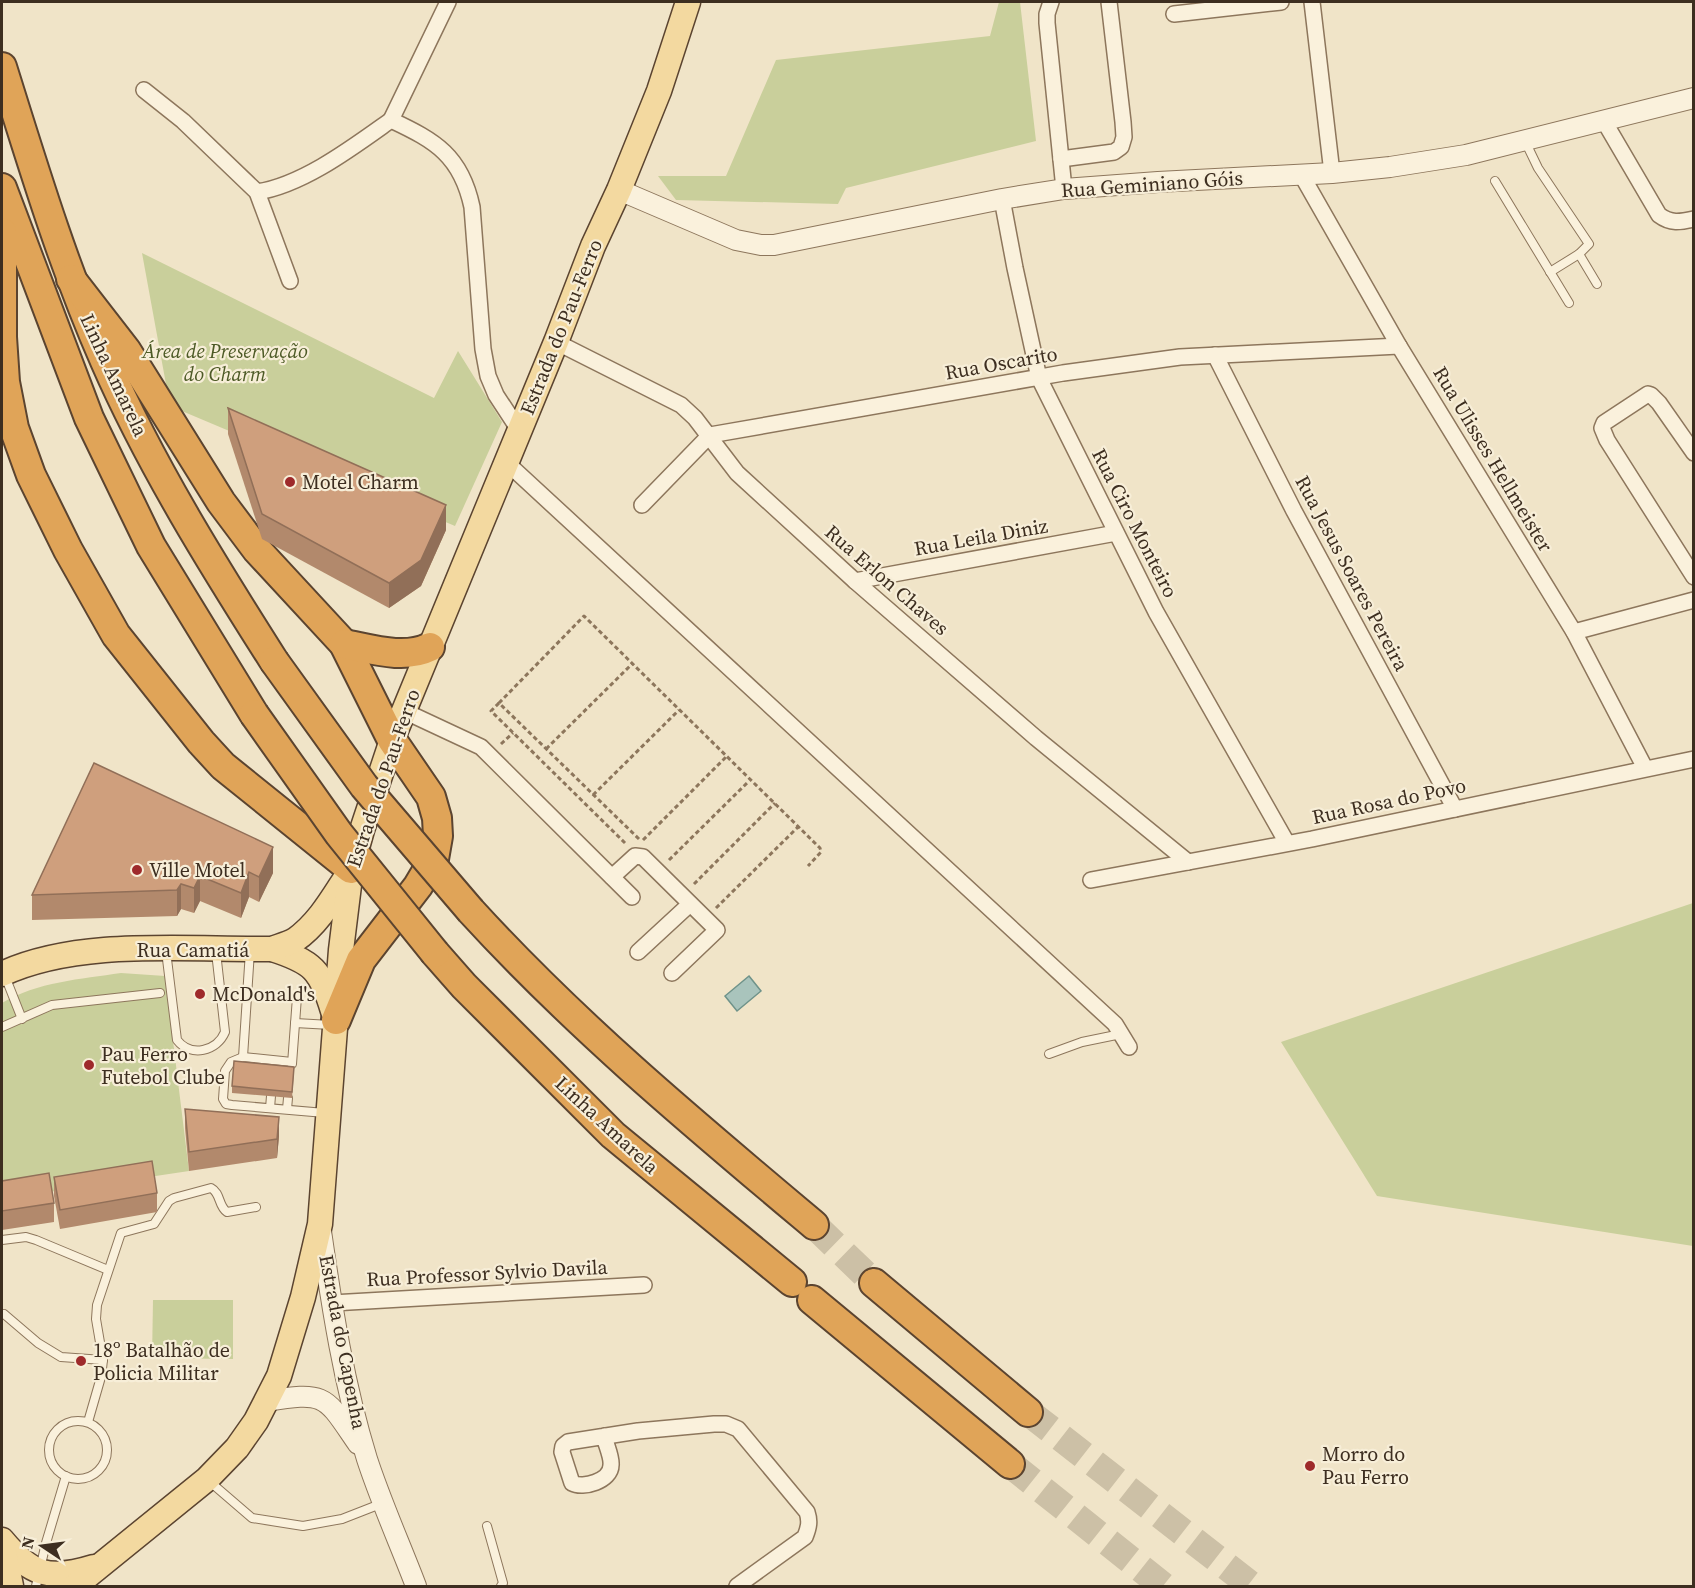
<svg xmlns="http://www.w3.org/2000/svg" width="1695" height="1588" viewBox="0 0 1695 1588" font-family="'Source Serif 4',serif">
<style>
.green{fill:#c9cf9b}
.water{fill:#a9c4bc;stroke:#6f938a;stroke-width:1.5}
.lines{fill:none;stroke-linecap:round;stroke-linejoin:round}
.motorway-tunnel{stroke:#ccc0a6;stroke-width:28;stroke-dasharray:28 14;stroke-linecap:butt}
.service-casing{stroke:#8d765c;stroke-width:10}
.minor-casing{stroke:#8d765c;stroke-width:18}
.tertiary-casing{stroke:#8d765c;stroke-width:22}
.primary-casing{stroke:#5b4430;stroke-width:27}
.motorway-casing{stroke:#5b4430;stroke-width:32}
.path{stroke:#8d765c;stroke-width:3;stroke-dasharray:4.5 3;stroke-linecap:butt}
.service{stroke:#faf1dc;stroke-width:8}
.minor{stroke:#faf1dc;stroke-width:15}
.tertiary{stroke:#faf1dc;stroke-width:20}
.primary{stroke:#f3d9a0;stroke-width:24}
.motorway{stroke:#e0a458;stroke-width:28}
.motorway-bridge-casing{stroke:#5b4430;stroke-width:32;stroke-linecap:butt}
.motorway-bridge{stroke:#e0a458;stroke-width:28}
.wall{fill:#b2896c}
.shaded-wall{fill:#916f58}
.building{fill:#cf9f7d;stroke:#916f58;stroke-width:1.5}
.poi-dot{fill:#9e2a2b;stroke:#f7eed8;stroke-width:2}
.labels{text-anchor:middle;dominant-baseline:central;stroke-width:4.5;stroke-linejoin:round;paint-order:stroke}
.street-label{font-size:20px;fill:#3d2e20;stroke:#f7eed8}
.park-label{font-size:20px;font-style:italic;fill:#4d5a26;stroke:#f7eed8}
.poi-label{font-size:20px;fill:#3d2e20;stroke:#f7eed8;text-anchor:start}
</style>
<rect width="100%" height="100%" fill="#f0e4c8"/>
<!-- green -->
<g class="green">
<path d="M999 2H1020L1036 141 846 188 838 204 676 200 658 176H726L776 60 990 36Z"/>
<path d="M142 253 434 398 458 351 502 422 455 526 170 406Z"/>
<path d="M1693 903V1246L1377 1196 1281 1042Z"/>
<path d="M121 973 165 976 189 1171 2 1199V1003C37 982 81 979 121 973Z"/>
<path d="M153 1300H233V1359L152 1358Z"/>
</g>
<!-- water -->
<path class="water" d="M749 976 761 991 737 1011 725 996Z"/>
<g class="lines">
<!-- motorway-tunnel -->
<g class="motorway-tunnel">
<path d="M814 1225 874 1283"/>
<path d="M1028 1412 1252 1586"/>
<path d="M1010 1464 1163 1586"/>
</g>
<!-- service casing -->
<g class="service-casing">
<g id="service">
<path d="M1525 141 1538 168 1589 244 1579 254 1550 272"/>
<path d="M1495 181 1569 303"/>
<path d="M1579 254 1597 284"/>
<path d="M166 951 177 1040C191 1058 217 1051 225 1032L216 952"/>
<path d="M5 976 22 1019"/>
<path d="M295 1023 331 1025"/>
<path d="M2 1027 52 1005 160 993"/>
<path d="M1049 1054 1082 1042 1121 1034"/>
<path d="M243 1057 250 951"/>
<path d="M292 1062 243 1057 231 1062 225 1071 223 1099 226 1104 232 1105 325 1113"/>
<path d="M292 1064 297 997"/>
<path d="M270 1108 271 1096"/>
<path d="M287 1109 288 1098"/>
<path d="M2 1240 26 1237 36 1240 108 1270"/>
<path d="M4 1314 38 1343 61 1357 103 1360"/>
<circle cx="78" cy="1450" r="29"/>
<path d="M88 1422 101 1377 103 1360 96 1319 97 1305 121 1233 154 1224 169 1201 174 1198 211 1188C221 1193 218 1206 227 1212L256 1207"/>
<path d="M209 1481 252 1518 303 1526 342 1519 383 1503"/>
<path d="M487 1526 503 1583 501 1586"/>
<path d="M36 1586 46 1543 66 1476"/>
</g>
</g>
<!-- minor casing -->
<g class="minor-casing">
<g id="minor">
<path d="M1051 2 1047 14V23L1064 189"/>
<path d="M1312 2 1332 173"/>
<path d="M1174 14 1281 2"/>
<path d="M144 90 183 121 257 192 290 281"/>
<path d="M391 120 448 2"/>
<path d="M1604 121 1659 215C1671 224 1680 222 1694 219"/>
<path d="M1061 159 1114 152 1121 147 1124 137 1123 122 1109 2"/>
<path d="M1301 174 1399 346 1574 632 1645 768"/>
<path d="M257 192C303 185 353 147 391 120 436 141 461 156 472 207L483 349 488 376 496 395 519 430"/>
<path d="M1002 199 1015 268 1039 378 1156 612 1287 843"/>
<path d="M556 342 681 405 695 418 737 473 855 581 1036 738 1188 862"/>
<path d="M1215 355 1294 511 1455 809"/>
<path d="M1694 453 1659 403 1651 395 1648 394 1604 423 1602 428 1607 440 1694 577"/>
<path d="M506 462 1115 1024 1129 1047"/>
<path d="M642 505 710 435 1063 373 1180 357 1399 346"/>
<path d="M855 581 1116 533"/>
<path d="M1574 632 1694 600"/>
<path d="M404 711 481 747 632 897"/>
<path d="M612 877 635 856 643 857 717 930 672 973"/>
<path d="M1091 880 1312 839 1694 759"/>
<path d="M638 952 690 904"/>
<path d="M332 1303 644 1285"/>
<path d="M604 1436C606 1445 612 1457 611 1465 611 1481 583 1489 572 1483L562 1452 563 1446 568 1442 638 1431 714 1424H726L738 1429 807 1512C810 1521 809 1527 805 1537L737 1586"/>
</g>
</g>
<!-- tertiary casing -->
<g class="tertiary-casing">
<g id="tertiary">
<path d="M619 190 736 240 761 245H774L1002 199 1064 189 1158 182 1332 173 1390 167 1466 155 1694 98"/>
<path d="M321 1231C332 1308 344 1385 367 1459 381 1502 400 1544 416 1586"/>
<path d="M267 1401C327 1391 325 1396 358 1444"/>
</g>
</g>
<!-- primary casing -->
<g class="primary-casing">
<g id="primary">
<path d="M272 949C313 962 321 970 333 1011"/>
<path d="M2 974C79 938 187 950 272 949 280 946 288 944 295 940 318 924 332 899 347 876"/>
<path d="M2 1540C31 1575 49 1581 94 1567"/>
<path d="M2 1542 11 1586"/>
<path d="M75 1586 207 1479 237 1448 256 1421 279 1376 303 1297 320 1224 341 950 351 869 362 830 392 740 556 342 593 246 619 190 659 91 688 2"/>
</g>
</g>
<!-- motorway casing -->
<g class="motorway-casing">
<g id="motorway">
<path d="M2 67C33 166 63 266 105 361 151 466 213 565 274 661"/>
<path d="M2 188 89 418 151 546 254 714"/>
<path d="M2 232V337L5 382 14 428 31 475 68 550 116 635 201 742 223 766 351 869"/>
<path d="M71 279 126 350 221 502 257 550 344 644 392 740 431 797 437 818 438 836 434 859 418 886 361 960 336 1020"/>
<path d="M344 644C371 649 404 660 430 647"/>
<path d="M471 911C576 1026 695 1125 814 1225"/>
<path d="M435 953 464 986 613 1135 792 1282"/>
<path d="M874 1283 1028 1412"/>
<path d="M812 1300 1010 1464"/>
</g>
</g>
<!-- path -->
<g class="path">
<path d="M499 703 491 711 625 843"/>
<path d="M501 744 513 733"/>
<path d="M546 749 632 664"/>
<path d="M593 795 679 710"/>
<path d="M639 839 499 703 584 616 820 848 821 852 808 866"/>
<path d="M643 840 727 756"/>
<path d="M669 860 747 783"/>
<path d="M694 884 775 803"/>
<path d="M716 908 799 826"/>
</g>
<!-- service -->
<use href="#service" class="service"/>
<!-- minor -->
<use href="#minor" class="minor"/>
<!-- tertiary -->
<use href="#tertiary" class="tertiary"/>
<!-- primary -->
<use href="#primary" class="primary"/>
<!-- motorway -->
<use href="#motorway" class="motorway"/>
<!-- motorway-bridge casing -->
<g class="motorway-bridge-casing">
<g id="motorway-bridge">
<path d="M274 661 364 786 471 911"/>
<path d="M254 714 339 834 435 953"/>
</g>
</g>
<!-- motorway-bridge -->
<use href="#motorway-bridge" class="motorway-bridge"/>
</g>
<!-- wall -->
<g class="wall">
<path d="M228 408 446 530 421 586 389 608 262 539 228 434Z"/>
<path d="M94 763 273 873 259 902 249 897 241 918 200 901 194 913 181 909 177 916 32 920V895Z"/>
<path d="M294 1073 292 1098 232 1093V1086Z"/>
<path d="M185 1109 279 1136 277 1158 189 1171 185 1128Z"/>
<path d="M54 1177 157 1193V1212L60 1229 54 1196Z"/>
<path d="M2 1181 54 1203V1222L2 1230Z"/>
</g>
<!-- shaded-wall -->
<g class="shaded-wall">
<path d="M446 505V530L421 586 389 608V583Z"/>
<path d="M273 847V873L259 902V877Z"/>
<path d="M249 872V897L241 918V893Z"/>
<path d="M200 876V901L194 913V888Z"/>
<path d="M181 884V909L177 916V890Z"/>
<path d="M279 1117V1136L277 1158V1139Z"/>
</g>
<!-- building -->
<g class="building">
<path d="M228 408 446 505 421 560 389 583 262 514Z"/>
<path d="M94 763 273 847 259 877 249 872 241 893 200 876 194 888 181 884 177 890 32 895Z"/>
<path d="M234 1061 294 1067 292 1092 232 1086Z"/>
<path d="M185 1109 279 1117 277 1139 189 1152Z"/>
<path d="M152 1161 157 1193 60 1210 54 1177Z"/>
<path d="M49 1173 54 1203 2 1211V1181Z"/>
</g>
<!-- markers -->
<g class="poi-dot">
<circle cx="290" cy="482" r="6"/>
<circle cx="137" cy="870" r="6"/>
<circle cx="200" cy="994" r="6"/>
<circle cx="89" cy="1065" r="6"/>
<circle cx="81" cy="1361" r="6"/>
<circle cx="1310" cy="1466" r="6"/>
</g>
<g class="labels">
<!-- street labels -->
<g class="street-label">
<text transform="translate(1152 184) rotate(-4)">Rua Geminiano Góis</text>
<text transform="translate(561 327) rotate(-68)">Estrada do Pau-Ferro</text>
<text transform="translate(1001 363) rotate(-10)">Rua Oscarito</text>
<text transform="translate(114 375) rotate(65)">Linha Amarela</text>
<text transform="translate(1493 459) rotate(59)">Rua Ulisses Hellmeister</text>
<text transform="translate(1135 523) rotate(63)">Rua Ciro Monteiro</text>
<text transform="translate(981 537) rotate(-10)">Rua Leila Diniz</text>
<text transform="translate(1352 573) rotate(62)">Rua Jesus Soares Pereira</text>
<text transform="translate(887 580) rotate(41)">Rua Erlon Chaves</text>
<text transform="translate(383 778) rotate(-71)">Estrada do Pau-Ferro</text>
<text transform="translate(1389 801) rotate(-12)">Rua Rosa do Povo</text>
<text x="193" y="950">Rua Camatiá</text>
<text transform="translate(607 1125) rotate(43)">Linha Amarela</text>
<text transform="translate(487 1273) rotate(-3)">Rua Professor Sylvio Davila</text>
<text transform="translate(343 1342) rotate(79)">Estrada do Capenha</text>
</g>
<!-- park labels -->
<g class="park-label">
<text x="225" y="351">Área de Preservação<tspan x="225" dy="23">do Charm</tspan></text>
</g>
<!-- poi labels -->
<g class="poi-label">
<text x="302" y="482">Motel Charm</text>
<text x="149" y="870">Ville Motel</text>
<text x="212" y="994">McDonald's</text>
<text x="101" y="1054">Pau Ferro<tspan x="101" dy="23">Futebol Clube</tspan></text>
<text x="93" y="1350">18º Batalhão de<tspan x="93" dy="23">Policia Militar</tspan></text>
<text x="1322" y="1454">Morro do<tspan x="1322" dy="23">Pau Ferro</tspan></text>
</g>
</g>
<!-- border -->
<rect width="1695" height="1588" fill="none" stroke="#3d2e20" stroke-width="6"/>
<!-- north arrow -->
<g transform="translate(42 1546) rotate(283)" stroke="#f7eed8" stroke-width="4.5" paint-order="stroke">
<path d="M0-4.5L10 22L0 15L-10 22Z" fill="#3d2e20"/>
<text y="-9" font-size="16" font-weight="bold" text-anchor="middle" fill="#3d2e20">N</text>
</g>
</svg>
